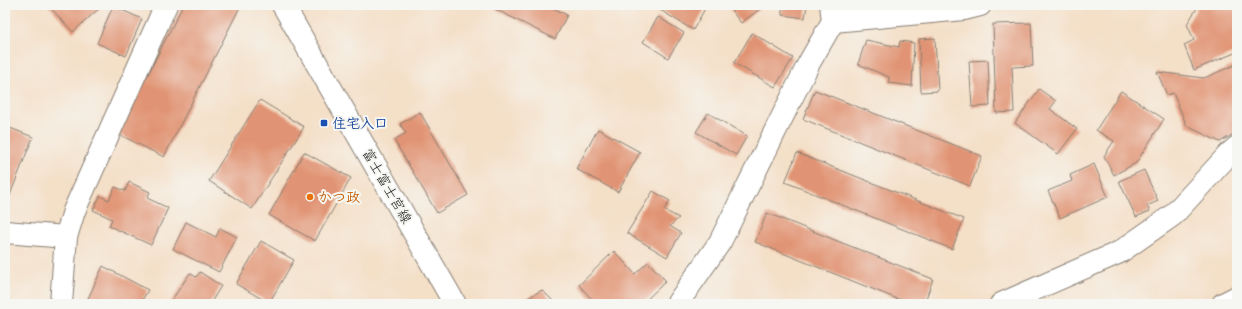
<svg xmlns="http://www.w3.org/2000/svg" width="1242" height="309" viewBox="0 0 1242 309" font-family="Caveat,'Klee One',sans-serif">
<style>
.building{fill:#e19474}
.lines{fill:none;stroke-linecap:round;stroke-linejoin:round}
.minor-casing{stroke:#887e72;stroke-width:24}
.secondary-casing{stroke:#887e72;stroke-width:24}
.motorway-casing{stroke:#887e72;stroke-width:24}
.minor{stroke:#fff;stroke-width:22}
.secondary{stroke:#fff;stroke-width:22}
.motorway{stroke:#fff;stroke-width:22}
.transit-dot{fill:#1a4fb4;stroke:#f6f6f2;stroke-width:1.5}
.food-dot{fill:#e8710a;stroke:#f6f6f2;stroke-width:1.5}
.labels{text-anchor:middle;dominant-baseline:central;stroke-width:4;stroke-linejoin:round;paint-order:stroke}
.transit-label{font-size:14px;font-weight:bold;fill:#164399;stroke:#f6f6f2;text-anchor:start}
.street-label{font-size:14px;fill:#1c1c1c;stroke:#f6f6f2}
.food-label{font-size:14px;font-weight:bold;fill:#c56008;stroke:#f6f6f2;text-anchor:start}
</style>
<rect width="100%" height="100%" fill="#f6f6f2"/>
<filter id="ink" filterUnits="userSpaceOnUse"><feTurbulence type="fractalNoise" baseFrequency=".025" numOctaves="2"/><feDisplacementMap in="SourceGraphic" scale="8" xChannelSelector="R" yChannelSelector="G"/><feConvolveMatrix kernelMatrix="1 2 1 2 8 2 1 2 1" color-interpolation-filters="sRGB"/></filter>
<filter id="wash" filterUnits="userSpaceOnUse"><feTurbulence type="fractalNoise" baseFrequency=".012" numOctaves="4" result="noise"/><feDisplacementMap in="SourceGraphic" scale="16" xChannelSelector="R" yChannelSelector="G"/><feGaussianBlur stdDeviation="0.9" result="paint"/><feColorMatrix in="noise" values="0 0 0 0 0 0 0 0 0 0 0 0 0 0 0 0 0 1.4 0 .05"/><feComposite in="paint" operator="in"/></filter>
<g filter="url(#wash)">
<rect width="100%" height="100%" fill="#f4dfc7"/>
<g id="blocks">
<!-- building -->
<g class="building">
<path d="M48 5H103L73 32Z"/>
<path d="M183 5H241L164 157 118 134Z"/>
<path d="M487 5H547L567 15 555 39Z"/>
<path d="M656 5H707L693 30 655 7Z"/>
<path d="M738 5H757L760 9 741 23 731 10Z"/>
<path d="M782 5H807L805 18 782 15Z"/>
<path d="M1199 5H1237V52L1194 70 1184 45 1194 40 1187 24Z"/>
<path d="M113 6 142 19 126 56 97 43Z"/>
<path d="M658 17 684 33 668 58 643 42Z"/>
<path d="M1031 23 1033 66 1012 67 1014 112 996 113 993 24Z"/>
<path d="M752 33 793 58 775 87 734 63Z"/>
<path d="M935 38 938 91 921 92 919 39Z"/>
<path d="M866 40 899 47 900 41 914 43 912 86 889 83V77L858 64Z"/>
<path d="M988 60 990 106 972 107 969 61Z"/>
<path d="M1237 64V132L1220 142 1187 126 1173 93 1167 95 1157 72 1204 78Z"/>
<path d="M1039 89 1056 101 1050 109 1077 129 1058 154 1015 123Z"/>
<path d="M815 90 982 156 970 186 803 119Z"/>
<path d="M1121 91 1164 119 1136 163 1114 175 1104 156 1114 141 1096 130Z"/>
<path d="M260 100 304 127 252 209 209 181Z"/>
<path d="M420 112 468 195 437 213 394 140 406 133 400 124Z"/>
<path d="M708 113 747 136 736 155 696 132Z"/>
<path d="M5 126 33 137 8 200 5 199Z"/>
<path d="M598 129 640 152 618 192 576 169Z"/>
<path d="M304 152 351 178 315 241 269 215Z"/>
<path d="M797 153 964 219 952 249 785 182Z"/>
<path d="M1094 164 1108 197 1060 218 1048 191 1072 181 1070 175Z"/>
<path d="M1144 170 1158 201 1147 206 1150 211 1136 217 1119 181Z"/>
<path d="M129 182 150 192 147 198 168 208 151 245 109 226 112 219 93 210 100 196 109 200 115 187 125 191Z"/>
<path d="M653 191 670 201 664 210 679 218 670 226 681 233 667 257 627 233Z"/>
<path d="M767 213 933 279 924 304H910L755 242Z"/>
<path d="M186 222 216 237 220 228 237 237 219 272 173 249Z"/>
<path d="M261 241 294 260 269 303 236 284Z"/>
<path d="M614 251 635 274 648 262 666 281 642 304H596L579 285Z"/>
<path d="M103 266 148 290 140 304 86 303Z"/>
<path d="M200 272 221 286 210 304H169L190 273 196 277Z"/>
<path d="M542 290 556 304H517Z"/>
</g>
</g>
</g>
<g filter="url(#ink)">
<use href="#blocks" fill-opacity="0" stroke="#887e72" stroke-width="1"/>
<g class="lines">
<!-- minor casing -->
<g class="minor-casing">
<g id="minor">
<path d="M833 21 964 9 980 5"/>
<path d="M5 232 66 237"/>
<path d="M61 304 66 237 74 211 166 5"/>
<path d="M677 304 720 242 809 63 833 21 831 5"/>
<path d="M1001 304 1120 252 1173 215 1230 153 1237 147"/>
</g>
</g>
<!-- secondary casing -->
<g class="secondary-casing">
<path id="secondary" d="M283 5 455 304"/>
</g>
<!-- motorway casing -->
<g class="motorway-casing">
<path id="motorway" d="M1223 304 1237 297"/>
</g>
<!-- minor -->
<use href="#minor" class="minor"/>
<!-- secondary -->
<use href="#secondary" class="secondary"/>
<!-- motorway -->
<use href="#motorway" class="motorway"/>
</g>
</g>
<!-- markers -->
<rect class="transit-dot" x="320" y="119" width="8" height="8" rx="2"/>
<circle class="food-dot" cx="310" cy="197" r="4"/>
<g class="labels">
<!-- transit labels -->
<g class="transit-label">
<text x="332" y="123">住宅入口</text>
</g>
<!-- street labels -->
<g class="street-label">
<text transform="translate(387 186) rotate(60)">富士富士宮線</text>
</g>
<!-- food labels -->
<g class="food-label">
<text x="318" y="197">かつ政</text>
</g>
</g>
<!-- margin -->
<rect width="1242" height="309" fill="none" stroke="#f6f6f2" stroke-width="20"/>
</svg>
